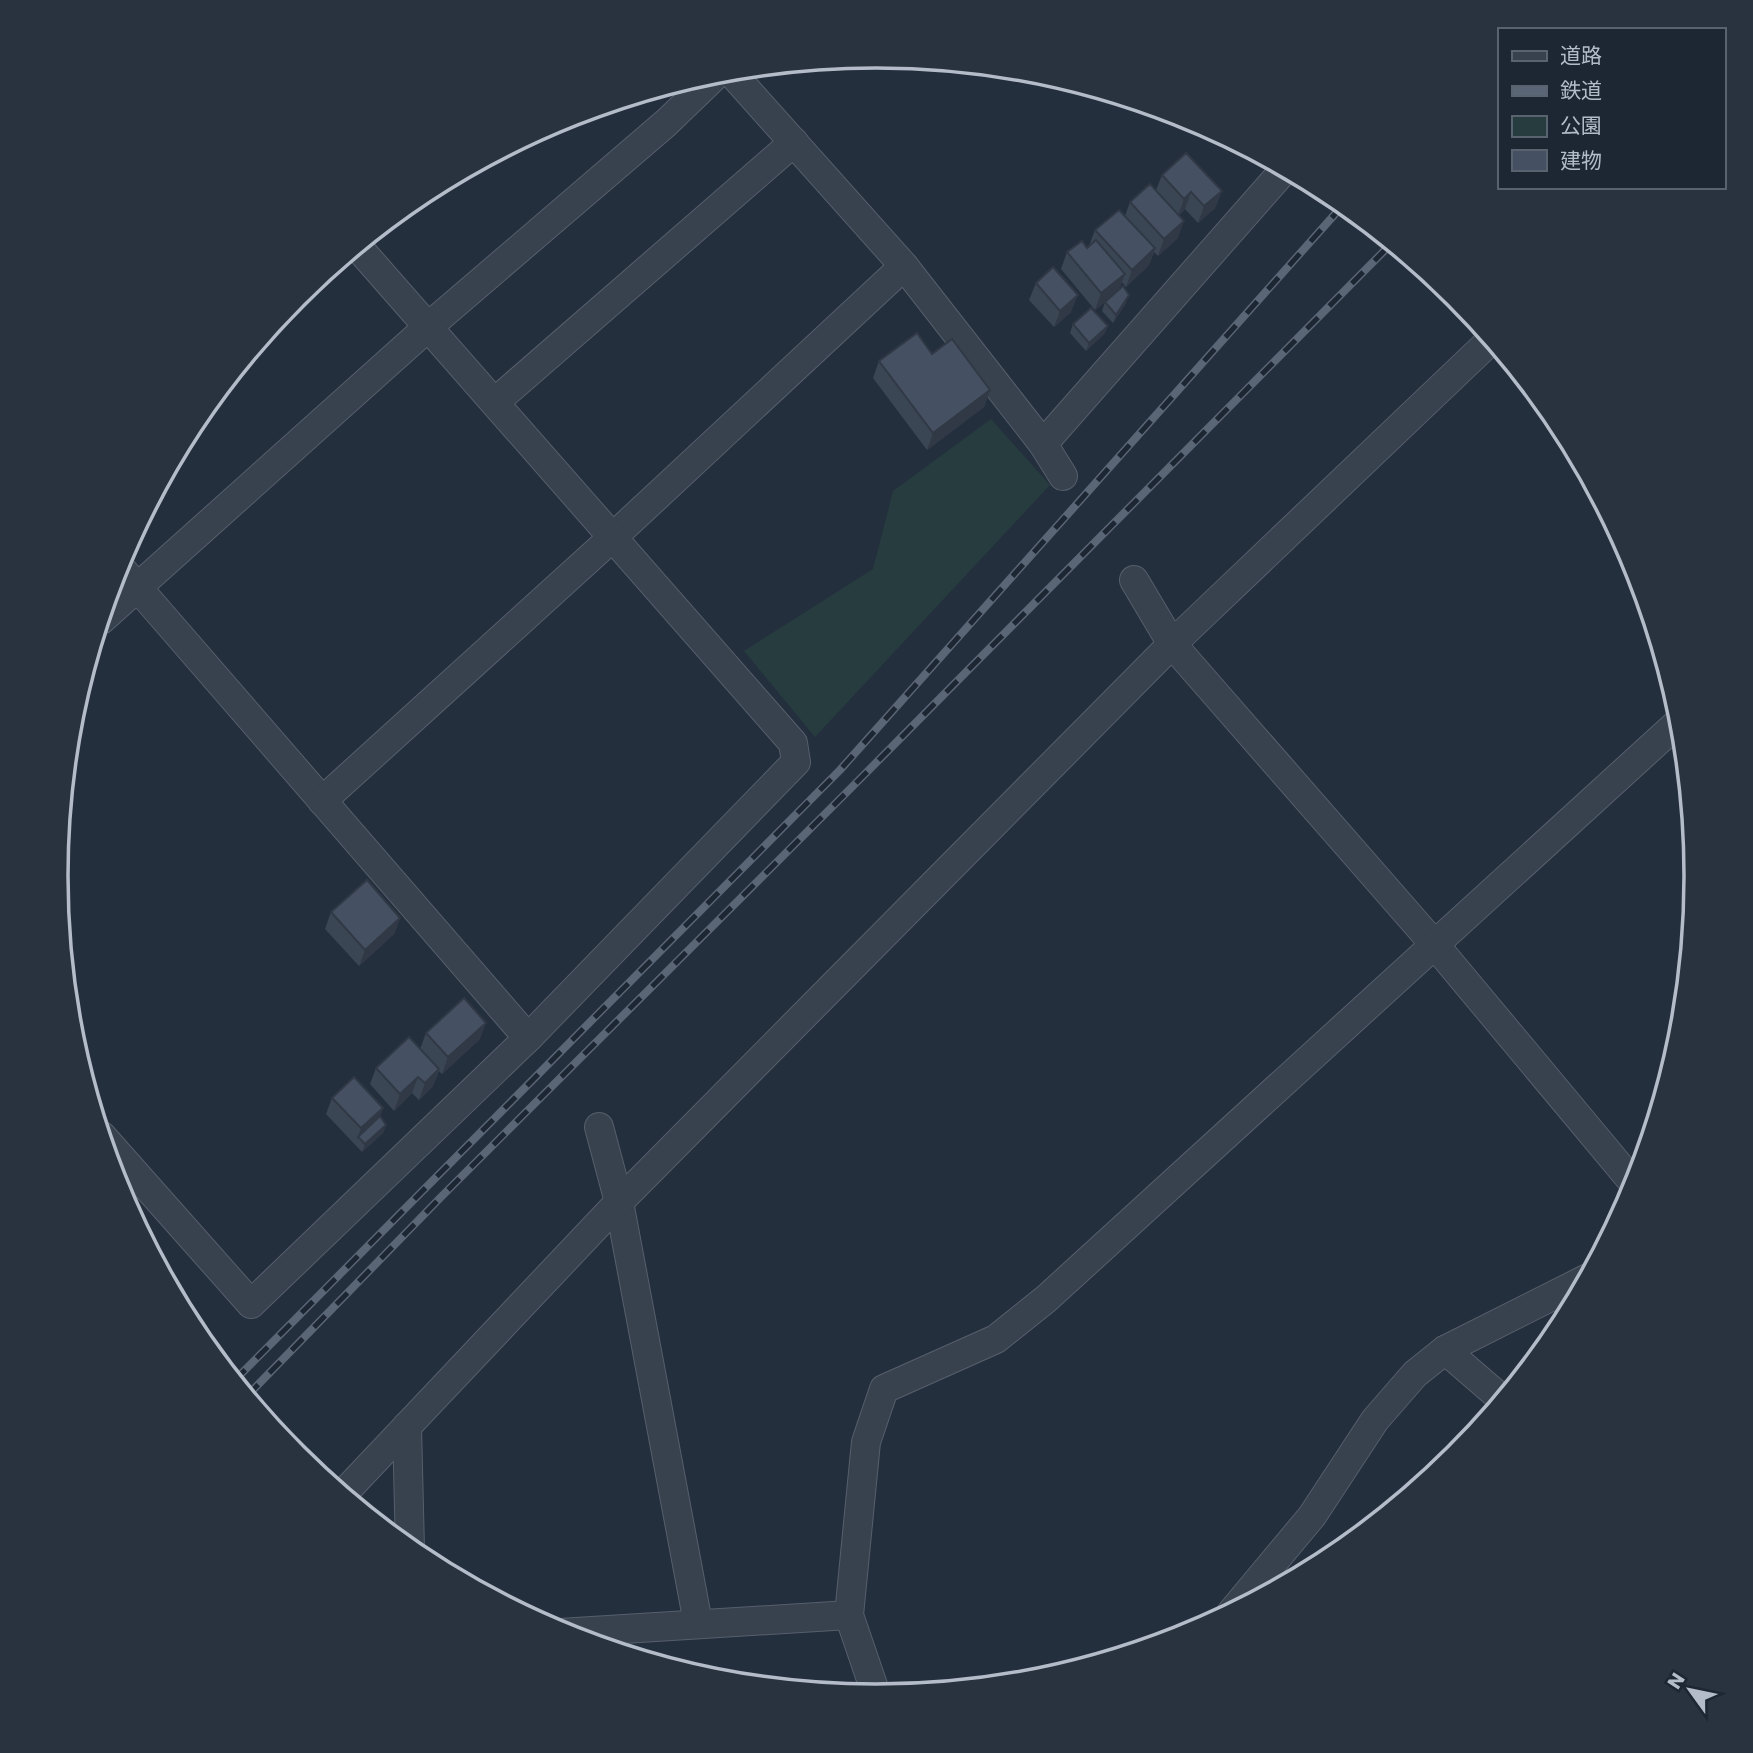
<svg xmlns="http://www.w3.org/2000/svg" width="1753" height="1753" viewBox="0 0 1753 1753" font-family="Poppins,'Noto Sans JP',sans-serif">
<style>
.green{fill:#263c3f}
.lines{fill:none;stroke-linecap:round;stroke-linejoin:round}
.street-casing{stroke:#565f6c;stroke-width:30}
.street{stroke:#38414e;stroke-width:28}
.rail-casing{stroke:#5a6575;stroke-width:8}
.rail{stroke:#1d2633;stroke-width:5;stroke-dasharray:16;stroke-linecap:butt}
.wall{fill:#3b4654}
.shaded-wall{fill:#303945}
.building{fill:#455162;stroke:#303945;stroke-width:2}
.rim{fill:none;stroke:#b4bcc9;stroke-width:3.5}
</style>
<rect width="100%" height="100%" fill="#242f3e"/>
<!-- green -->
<path class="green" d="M991 419 1050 485 815 737 744 651 873 569 893 491Z"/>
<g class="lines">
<!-- street casing -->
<g class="street-casing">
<g id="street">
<path d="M729 70 904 266 1043 444 1063 476"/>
<path d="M495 402 794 142"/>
<path d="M1043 444 1285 169"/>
<path d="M118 565 528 1038"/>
<path d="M1134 580 1172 644 1435 945 1636 1186"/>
<path d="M101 620 428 327 666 123 720 71"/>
<path d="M322 801 613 537 904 266"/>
<path d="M599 1127 619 1202 698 1623"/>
<path d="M102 1136 251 1304 528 1038 796 762 793 743 357 246"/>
<path d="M1445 1350 1503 1400"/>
<path d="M407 1426 410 1550"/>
<path d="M342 1495 619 1202 1172 644 1492 339"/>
<path d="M1231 1613 1312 1516 1375 1420 1415 1374 1445 1350 1588 1278"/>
<path d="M560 1633 849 1615"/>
<path d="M877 1697 849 1615 866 1442 884 1389 996 1339 1046 1299 1682 719"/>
</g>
</g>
<!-- street -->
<use href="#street" class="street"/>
<!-- rail casing -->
<g class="rail-casing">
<g id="rail">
<path d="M234 1381 840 770 1344 204"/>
<path d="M247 1396 443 1195 852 787 1392 243"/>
</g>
</g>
<!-- rail -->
<use href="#rail" class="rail"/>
</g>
<!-- wall -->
<g class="wall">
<path d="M1162 175 1222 191 1215 208 1198 223 1185 209 1179 215 1178 238 1158 256 1154 252 1149 265 1126 287 1122 282 1119 289 1126 303 1113 323 1102 311 1105 302 1095 310 1061 269 1067 252 1087 248 1089 246 1095 230 1125 216 1130 202 1156 190Z"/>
<path d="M1036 283 1071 312 1054 327 1029 300Z"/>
<path d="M1073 324 1108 326 1104 334 1086 351 1070 333Z"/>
<path d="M879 361 990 390 984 407 927 450 873 378Z"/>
<path d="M331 912 400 918 394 934 359 966 325 929Z"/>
<path d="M426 1033 480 1039 442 1074 439 1071 433 1086 419 1100 412 1093 394 1111 370 1084 376 1068 420 1049Z"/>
<path d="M332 1098 383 1108 380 1116 386 1125 383 1133 362 1152 326 1114Z"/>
</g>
<!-- shaded-wall -->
<g class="shaded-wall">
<path d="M1222 191 1215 208 1198 223 1204 206Z"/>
<path d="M1191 192 1185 209 1178 215 1184 199Z"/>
<path d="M1184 221 1178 238 1158 256 1164 239Z"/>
<path d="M1155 248 1149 265 1126 287 1132 270Z"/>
<path d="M1125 274 1119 290 1095 310 1101 293Z"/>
<path d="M1078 295 1071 312 1054 327 1060 311Z"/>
<path d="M1129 295 1126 303 1113 323 1116 315Z"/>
<path d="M1108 326 1104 334 1086 351 1089 343Z"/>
<path d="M990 390 984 407 927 450 933 433Z"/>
<path d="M400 918 394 934 359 966 365 950Z"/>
<path d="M486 1023 480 1039 442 1074 448 1057Z"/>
<path d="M439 1069 433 1086 419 1100 425 1083Z"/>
<path d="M418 1077 412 1093 394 1111 400 1094Z"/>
<path d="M383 1108 377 1125 358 1137 355 1145 361 1128Z"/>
<path d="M386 1125 383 1133 362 1152 365 1144Z"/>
</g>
<!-- building -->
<g class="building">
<path d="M1186 153 1222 191 1204 206 1191 192 1184 199 1162 175Z"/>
<path d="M1150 184 1184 221 1164 239 1130 202Z"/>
<path d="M1119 210 1155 248 1132 270 1095 230Z"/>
<path d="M1096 240 1125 274 1101 293 1067 252 1082 241 1087 248Z"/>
<path d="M1053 267 1078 295 1060 311 1036 283Z"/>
<path d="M1123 286 1129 295 1116 315 1105 302Z"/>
<path d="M1091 308 1108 326 1089 343 1073 324Z"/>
<path d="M917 333 932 354 952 339 990 390 933 433 879 361Z"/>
<path d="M367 880 400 918 365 950 331 912Z"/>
<path d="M464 998 486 1023 448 1057 426 1033Z"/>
<path d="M409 1037 439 1069 425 1083 418 1077 400 1094 376 1068Z"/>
<path d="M354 1077 383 1108 361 1128 332 1098Z"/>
<path d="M380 1116 386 1125 365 1144 358 1137Z"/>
</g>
<!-- crop -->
<path d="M0 0H1753V1753H0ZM68 876a808 808 0 1 1 1616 0a808 808 0 1 1-1616 0Z" fill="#29323f" fill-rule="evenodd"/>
<path class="rim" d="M68 876a808 808 0 1 1 1616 0a808 808 0 1 1-1616 0Z"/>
<!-- legend -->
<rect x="1498" y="28" width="228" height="161" fill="#1d2633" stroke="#59626f" stroke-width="2"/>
<rect x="1512" y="51" width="35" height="10" fill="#38414e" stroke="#59626f" stroke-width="2"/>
<text x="1560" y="63" font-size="21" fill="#b4bcc9">道路</text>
<rect x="1512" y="86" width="35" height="10" fill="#5a6575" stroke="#59626f" stroke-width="2"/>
<text x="1560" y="98" font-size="21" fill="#b4bcc9">鉄道</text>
<rect x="1512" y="116" width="35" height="21" fill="#263c3f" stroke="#59626f" stroke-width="2"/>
<text x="1560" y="133" font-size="21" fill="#b4bcc9">公園</text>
<rect x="1512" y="150" width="35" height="21" fill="#455162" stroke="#59626f" stroke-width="2"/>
<text x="1560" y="168" font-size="21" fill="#b4bcc9">建物</text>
<!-- north arrow -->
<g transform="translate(1690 1690) rotate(303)" stroke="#1d2633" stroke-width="5" paint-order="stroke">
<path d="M0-5L12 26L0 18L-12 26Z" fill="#b4bcc9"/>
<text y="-10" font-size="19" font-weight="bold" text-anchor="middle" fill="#b4bcc9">N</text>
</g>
</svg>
